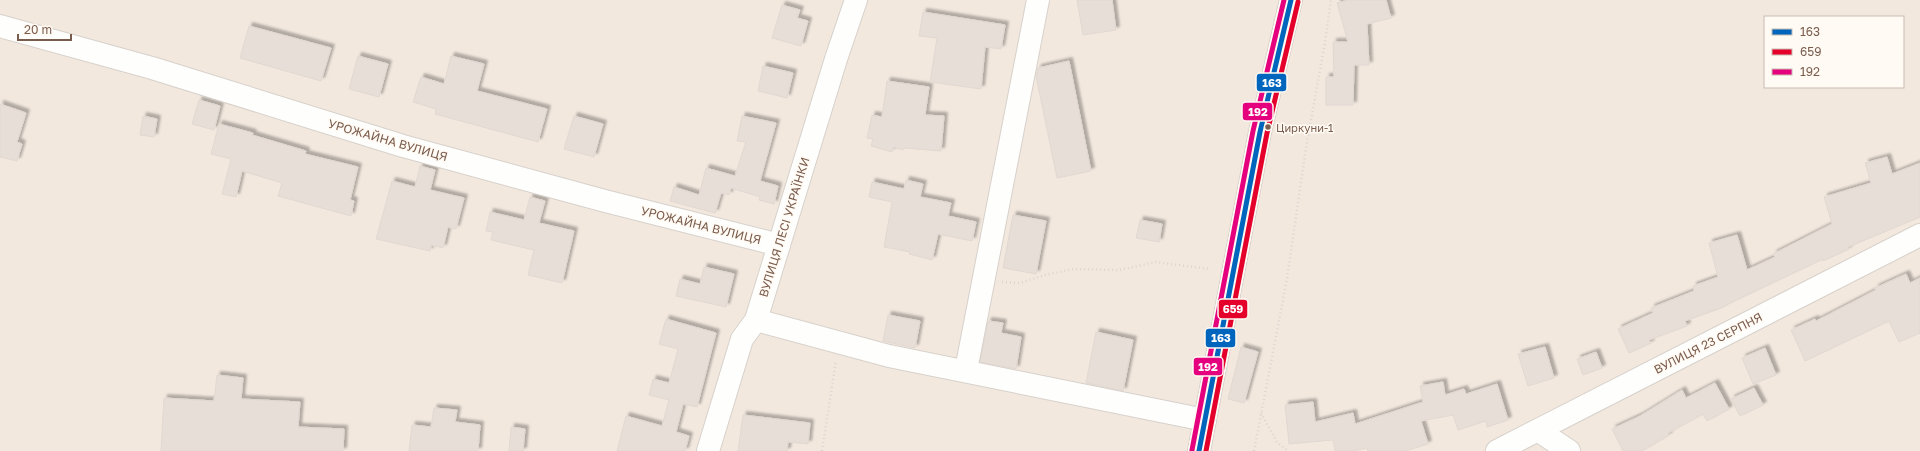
<svg xmlns="http://www.w3.org/2000/svg" width="1920" height="451" viewBox="0 0 1920 451" font-family="'Golos Text',sans-serif">
<style>
.residential{fill:#f2e8de;fill-rule:evenodd}
.building{fill:#e6ded7;stroke:#e2d8d2;filter:url(#shadow)}
.lines{fill:none;stroke-linecap:round;stroke-linejoin:round}
.minor-casing{stroke:#d7d1cb;stroke-width:24}
.path{stroke:#dcd5d0;stroke-width:2.5;stroke-dasharray:1 3;stroke-linecap:butt}
.minor{stroke:#fefefd;stroke-width:22}
.bus-1-casing{stroke:#fffaf3;stroke-width:8}
.bus-2-casing{stroke:#fffaf3;stroke-width:8}
.bus-3-casing{stroke:#fffaf3;stroke-width:8}
.bus-1{stroke:#0065bd;stroke-width:5}
.bus-2{stroke:#e4002b;stroke-width:5}
.bus-3{stroke:#e5007d;stroke-width:5}
.bus-dot{fill:#7a5c4d;stroke:#fffaf3;stroke-width:1.5}
.labels{text-anchor:middle;dominant-baseline:central;stroke-width:3;stroke-linejoin:round;paint-order:stroke}
.bus-label{font-size:11px;fill:#7a5c4d;stroke:#fffaf3;text-anchor:start}
.street-label{font-size:12px;fill:#7a5c4d;stroke:#fffaf3}
.line-badge{stroke:#fffaf3;stroke-width:1.5}
.badge-label{font-size:11px;text-anchor:middle;font-weight:bold;fill:#fff}
</style>
<defs>
<filter id="shadow"><feDropShadow dx="3.5" dy="-3.5" stdDeviation="1" flood-color="#0004"/></filter>
</defs>
<rect width="100%" height="100%" fill="#f9f5f0"/>
<!-- residential -->
<path class="residential" d="M0 0H1920V451H0ZM1765 17H1903V87H1765Z"/>
<!-- building -->
<g class="building">
<path d="M1077 0H1112L1116 30 1083 35Z"/>
<path d="M1348 0H1386L1391 18 1367 24 1369 65H1354L1353 105H1326V77H1334L1333 42H1348L1337 3Z"/>
<path d="M782 5 800 10 797 18 808 21 801 46 772 38Z"/>
<path d="M923 12 1005 25 1001 49 985 47 981 89 930 82 937 38 919 36Z"/>
<path d="M249 26 331 48 321 81 240 58Z"/>
<path d="M358 56 388 64 379 97 349 89Z"/>
<path d="M451 56 484 64 477 91 547 109 538 142 435 114 436 109 413 102 421 77 444 84Z"/>
<path d="M1069 61 1091 171 1057 178 1036 76 1038 68Z"/>
<path d="M763 66 793 73 787 98 758 91Z"/>
<path d="M887 81 929 87 925 115 944 116 941 151 903 148V150L893 147 892 152 871 146 873 139 867 138 872 115 882 117Z"/>
<path d="M199 100 220 106 214 130 192 124Z"/>
<path d="M0 104 26 113 17 142 22 144 17 161 0 157Z"/>
<path d="M143 116 157 119 154 137 140 135Z"/>
<path d="M574 116 603 124 594 157 564 149Z"/>
<path d="M742 116 776 123 760 181 778 186 774 204 759 200 760 197 731 188 729 195 721 193 715 213 670 201 674 187 699 195 706 168 735 176 746 142 737 141Z"/>
<path d="M219 124 253 133 252 135 306 151 305 154 358 167 350 200 354 201 351 216 278 196 282 183 242 171 236 197 222 194 231 159 211 154Z"/>
<path d="M1887 157 1892 174 1920 163V217L1848 247 1849 249 1823 261V259L1724 306V307L1685 321 1687 326 1649 340 1651 343 1629 353 1618 329 1653 313 1651 308 1694 291 1693 286 1718 277 1709 243 1737 235 1747 270 1775 257 1773 254 1832 224 1824 197 1871 183 1865 163Z"/>
<path d="M420 166 435 170 430 190 464 198 456 229 448 227 443 248 431 245 430 251 376 239 392 181 415 187Z"/>
<path d="M906 180 923 184 920 197 951 203 948 216 976 222 972 241 938 234 932 260 909 254 910 252 884 247 892 202 869 197 872 182 904 189Z"/>
<path d="M530 197 545 201 539 223 574 231 562 283 528 275 534 250 491 240 493 232 486 231 490 212 524 220Z"/>
<path d="M1013 215 1046 221 1036 274 1003 268Z"/>
<path d="M1140 220 1162 224 1159 242 1136 238Z"/>
<path d="M704 267 734 274 726 307 676 296 680 279 700 284Z"/>
<path d="M1906 274 1910 283 1920 278V333L1899 342 1889 321 1805 361 1791 330 1815 319 1816 321 1876 290 1875 288Z"/>
<path d="M888 315 920 321 915 348 883 341Z"/>
<path d="M666 319 716 333 697 407 683 404 676 432 689 436 685 451H617L626 416 662 426 669 400 649 395 653 379 669 383 678 349 659 344Z"/>
<path d="M988 321 1003 323 1001 333 1021 337 1016 369 980 362Z"/>
<path d="M1096 332 1133 340 1123 391 1086 383Z"/>
<path d="M1241 347 1258 352 1244 403 1228 399Z"/>
<path d="M1545 347 1554 378 1528 386 1518 354Z"/>
<path d="M1765 348 1776 375 1753 384 1742 358Z"/>
<path d="M1596 352 1602 368 1583 375 1577 359Z"/>
<path d="M217 375 243 378 241 399 300 402 298 427 344 429 343 451H161L164 398 214 401Z"/>
<path d="M1443 382 1445 395 1464 389 1466 394 1497 384 1508 420 1487 427 1486 421 1458 430 1453 415 1421 421 1428 444 1405 451H1368L1367 448 1353 451H1335L1333 440 1289 444 1285 405 1313 402 1315 422 1353 413 1355 424 1423 402 1420 386Z"/>
<path d="M1715 383 1729 409 1707 421 1703 414 1668 433 1669 435 1642 451H1623L1612 429 1640 416 1682 390 1686 398Z"/>
<path d="M1754 388 1763 405 1740 416 1731 399Z"/>
<path d="M434 408 457 410 455 422 480 425 478 451H409L412 425 431 427Z"/>
<path d="M743 415 810 423 808 444 788 442 787 451H738Z"/>
<path d="M511 427 525 429 523 451H509Z"/>
</g>
<g class="lines">
<!-- minor casing -->
<g class="minor-casing">
<g id="minor">
<path d="M0 26 152 68 403 146 605 201 779 245"/>
<path d="M756 320 889 356 1205 420"/>
<path d="M966 370C990 247 1015 124 1038 0"/>
<path d="M1539 431 1569 451"/>
<path d="M708 451 742 339 756 320 836 59 856 0"/>
<path d="M1199 451 1260 132 1291 0"/>
<path d="M1497 451 1920 235"/>
</g>
</g>
<!-- path -->
<g class="path">
<path d="M1002 282 1020 283 1045 275 1074 269 1119 270 1156 262 1210 269"/>
<path d="M1261 413 1277 442 1288 451"/>
<path d="M822 451 836 361"/>
<path d="M1254 451 1287 279 1306 148 1324 48 1331 0"/>
</g>
<!-- minor -->
<use href="#minor" class="minor"/>
<!-- bus-1 casing -->
<g class="bus-1-casing">
<path id="bus-1" d="M1199 451 1260 132 1291 0"/>
</g>
<!-- bus-2 casing -->
<g class="bus-2-casing">
<path id="bus-2" d="M1206 451 1267 133 1298 2"/>
</g>
<!-- bus-3 casing -->
<g class="bus-3-casing">
<path id="bus-3" d="M1192 450 1253 131 1284 0"/>
</g>
<!-- bus-1 -->
<use href="#bus-1" class="bus-1"/>
<!-- bus-2 -->
<use href="#bus-2" class="bus-2"/>
<!-- bus-3 -->
<use href="#bus-3" class="bus-3"/>
</g>
<!-- markers -->
<circle class="bus-dot" cx="1268" cy="127" r="3.5"/>
<g class="labels">
<!-- bus labels -->
<g class="bus-label">
<text x="1276" y="127">Циркуни-1</text>
</g>
<!-- street labels -->
<g class="street-label">
<text transform="translate(388 140) rotate(16)">УРОЖАЙНА ВУЛИЦЯ</text>
<text transform="translate(701 225) rotate(14)">УРОЖАЙНА ВУЛИЦЯ</text>
<text transform="translate(784 227) rotate(-73)">ВУЛИЦЯ ЛЕСІ УКРАЇНКИ</text>
<text transform="translate(1708 343) rotate(-27)">ВУЛИЦЯ 23 СЕРПНЯ</text>
</g>
</g>
<g class="line-badge">
<rect x="1256" y="73" width="31" height="19" rx="4" fill="#0065bd"/>
<rect x="1242" y="102" width="31" height="19" rx="4" fill="#e5007d"/>
<rect x="1218" y="299" width="30" height="20" rx="4" fill="#e4002b"/>
<rect x="1205" y="328" width="31" height="20" rx="4" fill="#0065bd"/>
<rect x="1193" y="357" width="30" height="19" rx="4" fill="#e5007d"/>
</g>
<g class="badge-label">
<text x="1272" y="87">163</text>
<text x="1258" y="116">192</text>
<text x="1233" y="313">659</text>
<text x="1221" y="342">163</text>
<text x="1208" y="371">192</text>
</g>
<!-- legend -->
<rect x="1764" y="16" width="140" height="72" fill="#fffaf3" stroke="#cabbb1"/>
<rect x="1772" y="29" width="20" height="6" fill="#0065bd" stroke="#cabbb1"/>
<text x="1800" y="36" font-size="12" fill="#7a5c4d">163</text>
<rect x="1772" y="49" width="20" height="6" fill="#e4002b" stroke="#cabbb1"/>
<text x="1800" y="56" font-size="12" fill="#7a5c4d">659</text>
<rect x="1772" y="69" width="20" height="6" fill="#e5007d" stroke="#cabbb1"/>
<text x="1800" y="76" font-size="12" fill="#7a5c4d">192</text>
<!-- scale -->
<path d="M18 34v6h53v-6" fill="none" stroke="#7a5c4d" stroke-width="2"/>
<text x="24" y="34" font-size="12" fill="#7a5c4d" stroke="#fffaf3" stroke-width="3" paint-order="stroke">20 m</text>
</svg>
